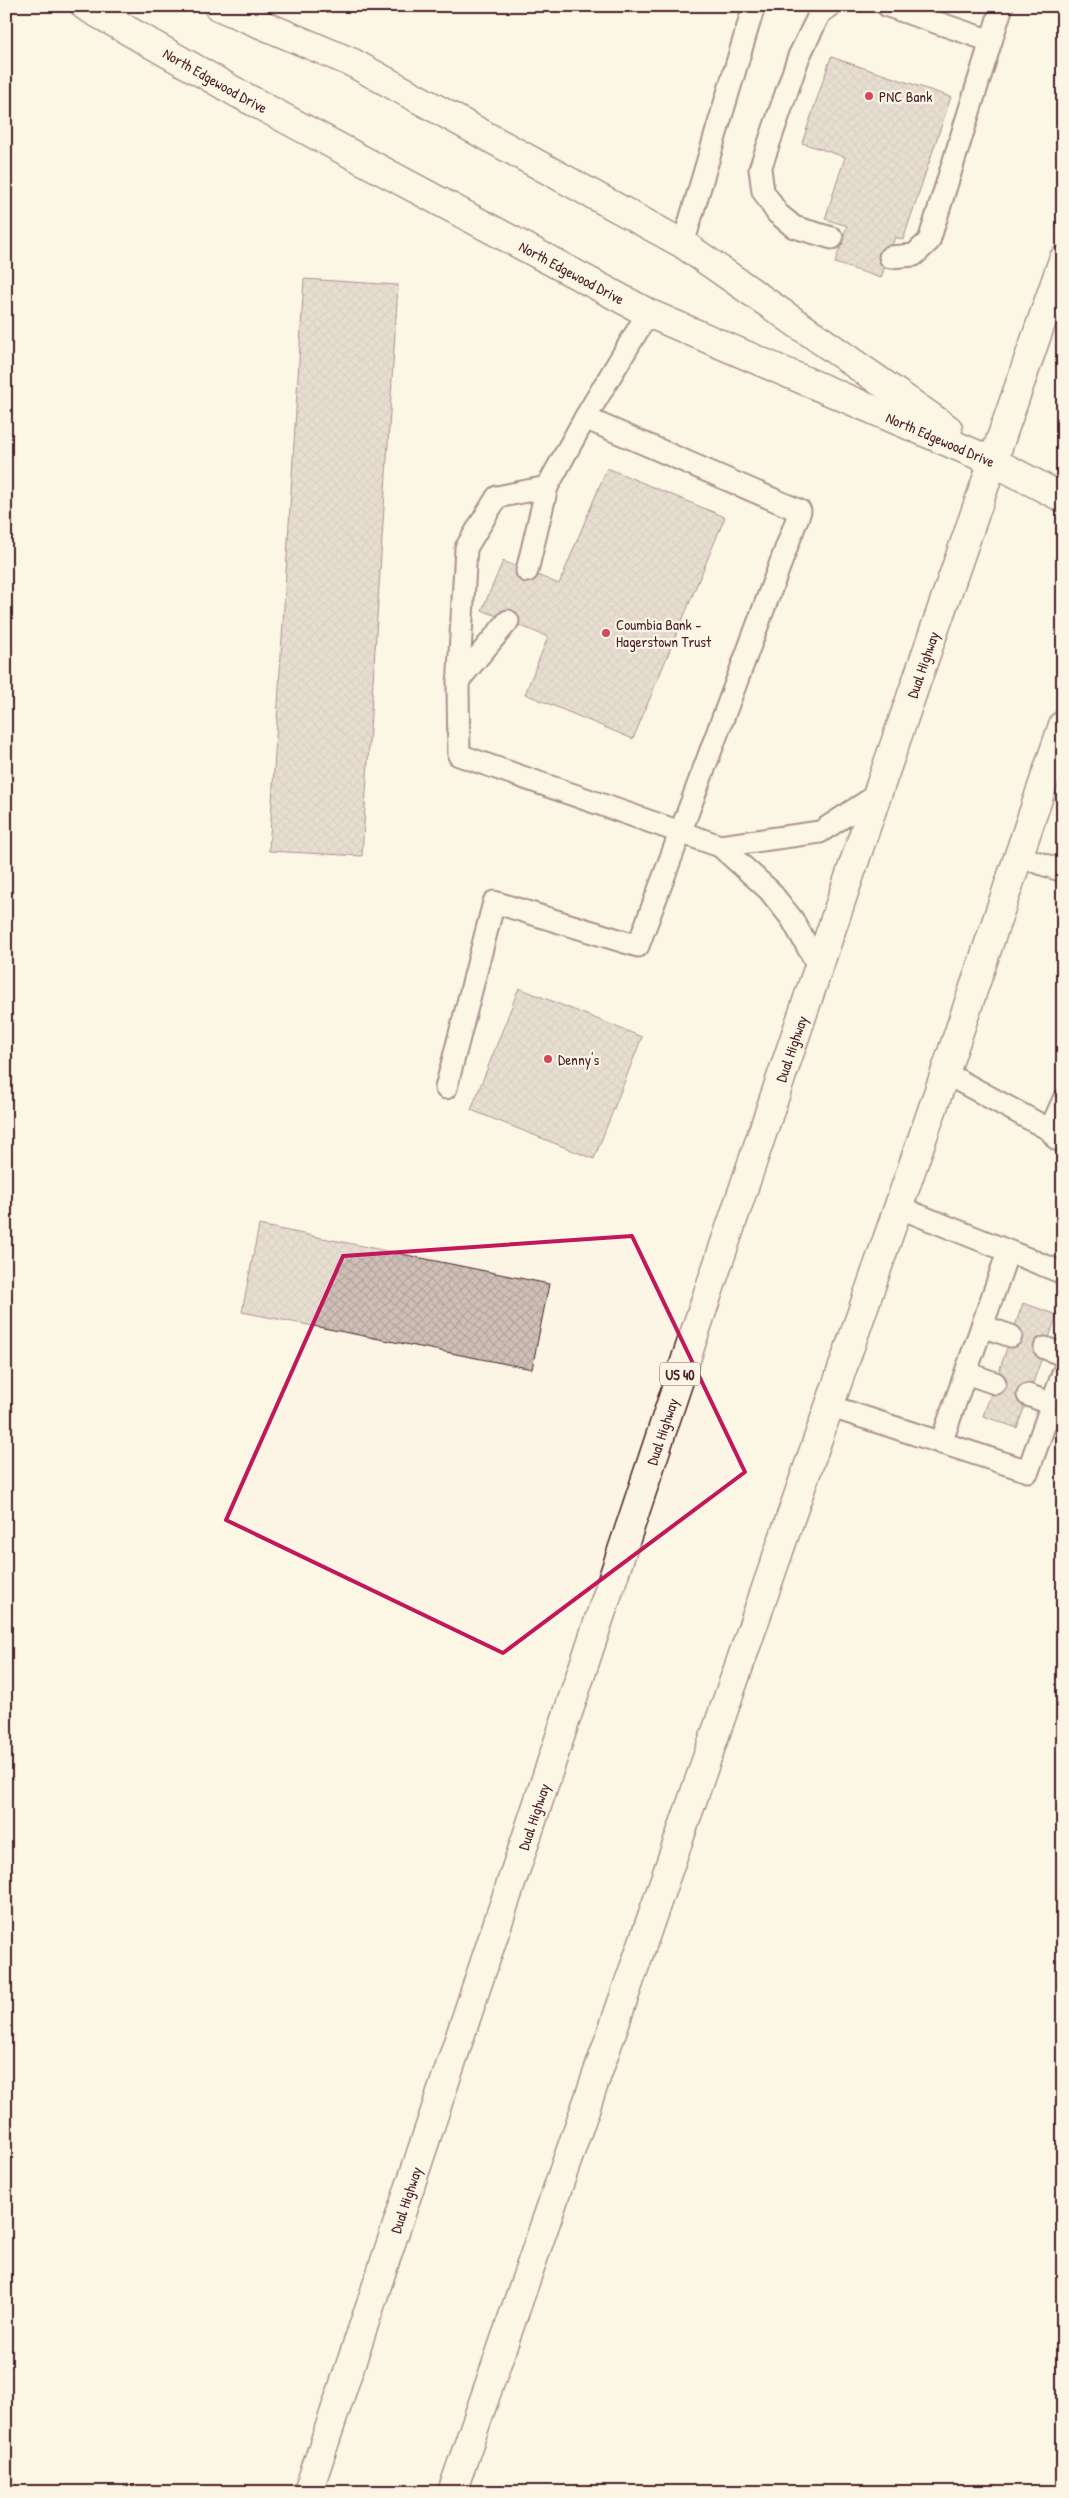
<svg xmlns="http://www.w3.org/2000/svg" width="1069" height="2498" viewBox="0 0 1069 2498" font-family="'Patrick Hand',sans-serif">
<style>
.building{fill:url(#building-cross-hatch);stroke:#4a1f2b}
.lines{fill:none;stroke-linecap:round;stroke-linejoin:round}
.lane-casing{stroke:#4a1f2b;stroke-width:25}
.secondary-casing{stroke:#4a1f2b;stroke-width:31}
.primary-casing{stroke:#4a1f2b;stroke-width:31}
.lane{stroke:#fcf5e5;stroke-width:21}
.secondary{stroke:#fcf5e5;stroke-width:28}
.primary{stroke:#fcf5e5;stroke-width:28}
.marked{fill:none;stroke:#c2185b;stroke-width:4;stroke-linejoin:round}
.poi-dot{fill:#d1495b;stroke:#fcf5e5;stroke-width:2}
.labels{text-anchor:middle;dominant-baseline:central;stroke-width:4.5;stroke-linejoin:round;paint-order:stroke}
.shield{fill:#fcf5e5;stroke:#7f5f63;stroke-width:1}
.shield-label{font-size:14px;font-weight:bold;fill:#4a1f2b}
.street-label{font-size:15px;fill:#4a1f2b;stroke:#fcf5e5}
.poi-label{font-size:15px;fill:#4a1f2b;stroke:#fcf5e5;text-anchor:start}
</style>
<defs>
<pattern id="building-cross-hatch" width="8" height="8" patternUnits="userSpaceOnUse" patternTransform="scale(1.25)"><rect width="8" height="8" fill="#cfc0b7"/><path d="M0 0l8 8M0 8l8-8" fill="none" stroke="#b3a59e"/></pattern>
</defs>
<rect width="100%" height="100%" fill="#fcf5e5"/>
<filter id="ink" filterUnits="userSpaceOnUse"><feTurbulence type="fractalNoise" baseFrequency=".02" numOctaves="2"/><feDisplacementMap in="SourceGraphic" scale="10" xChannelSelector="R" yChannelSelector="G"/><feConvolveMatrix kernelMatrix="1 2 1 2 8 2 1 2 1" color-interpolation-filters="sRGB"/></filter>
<g filter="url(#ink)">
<!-- building -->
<g class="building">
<path d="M831 57 951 97 903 240 895 237 881 278 835 263 847 226 825 219 845 157 802 143Z"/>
<path d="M304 279 398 285 362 856 269 851Z"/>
<path d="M607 468 725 517 633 739 525 694 548 637 482 610 503 561 559 584Z"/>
<path d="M519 988 642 1037 594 1159 471 1110Z"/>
<path d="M259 1225 549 1284 532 1369 242 1312Z"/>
<path d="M1023 1303 1057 1315 1017 1428 983 1416Z"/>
</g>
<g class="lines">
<!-- lane casing -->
<g class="lane-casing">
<g id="lane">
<path d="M830 6 820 13 799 56 760 169 763 191 777 213 794 227 832 238"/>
<path d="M888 6 991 41 1002 6"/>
<path d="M683 244 754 6"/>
<path d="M890 257 914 255 929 241 991 41"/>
<path d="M547 487 497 497 466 548 458 688 459 755 720 846 769 890 792 919 819 967"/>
<path d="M527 571 547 487 585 418 648 313"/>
<path d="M458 681 508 621"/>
<path d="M720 846 820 832 877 795"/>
<path d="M1018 856 1063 871"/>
<path d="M945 1073 1050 1130 1057 1139 1063 1142"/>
<path d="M446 1088 494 902 638 946 800 511 585 418"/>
<path d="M1050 1130 1063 1101"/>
<path d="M898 1207 1063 1273"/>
<path d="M982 1326 1011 1336"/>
<path d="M1045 1348 1063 1355"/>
<path d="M966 1373 995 1383"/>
<path d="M1028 1395 1052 1404"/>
<path d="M829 1406 1028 1471 1063 1373"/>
<path d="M941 1443 1008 1252"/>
</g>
</g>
<!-- secondary casing -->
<g class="secondary-casing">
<g id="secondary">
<path id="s1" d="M85 6 241 95 648 313 994 462 1063 498"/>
<path d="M218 6 353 63 683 244 948 429"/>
</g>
</g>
<!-- primary casing -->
<g class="primary-casing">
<g id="primary">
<path id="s2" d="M308 2492 707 1296 877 795 1063 260"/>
<path d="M452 2492 945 1073 1063 725"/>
</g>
</g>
<!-- lane -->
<use href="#lane" class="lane"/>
<!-- secondary -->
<use href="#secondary" class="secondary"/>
<!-- primary -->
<use href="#primary" class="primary"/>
</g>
</g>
<!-- marked area -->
<path d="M0 0H1069V2498H0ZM632 1236 745 1472 503 1653 226 1520 343 1256Z" fill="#fcf5e5" fill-opacity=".55" fill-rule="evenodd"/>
<path class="marked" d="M632 1236 745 1472 503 1653 226 1520 343 1256Z"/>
<!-- markers -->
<g class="poi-dot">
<circle cx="869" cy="96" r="5"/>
<circle cx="606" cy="633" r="5"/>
<circle cx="548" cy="1059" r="5"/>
</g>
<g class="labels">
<!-- shield labels -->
<rect class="shield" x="660" y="1362.5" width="40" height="23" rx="4"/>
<g class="shield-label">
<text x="680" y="1374">US 40</text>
</g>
<!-- street labels -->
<g class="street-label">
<text stroke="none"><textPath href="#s1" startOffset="150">North Edgewood Drive</textPath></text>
<text stroke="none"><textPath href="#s1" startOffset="555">North Edgewood Drive</textPath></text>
<text stroke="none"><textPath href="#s1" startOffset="960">North Edgewood Drive</textPath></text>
<text stroke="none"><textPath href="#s2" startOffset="1928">Dual Highway</textPath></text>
<text stroke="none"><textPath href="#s2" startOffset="1522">Dual Highway</textPath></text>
<text stroke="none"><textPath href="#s2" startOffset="1118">Dual Highway</textPath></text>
<text stroke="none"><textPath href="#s2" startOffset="712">Dual Highway</textPath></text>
<text stroke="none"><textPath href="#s2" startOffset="308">Dual Highway</textPath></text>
</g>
<!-- poi labels -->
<g class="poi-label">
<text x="879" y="96">PNC Bank</text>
<text x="616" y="624">Coumbia Bank -<tspan x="616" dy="17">Hagerstown Trust</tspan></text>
<text x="558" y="1059">Denny's</text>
</g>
</g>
<!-- margin -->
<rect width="1069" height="2498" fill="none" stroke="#fcf5e5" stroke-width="25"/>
<rect x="12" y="12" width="1044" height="2473" fill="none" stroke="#4a1f2b" stroke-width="2" filter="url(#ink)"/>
</svg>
